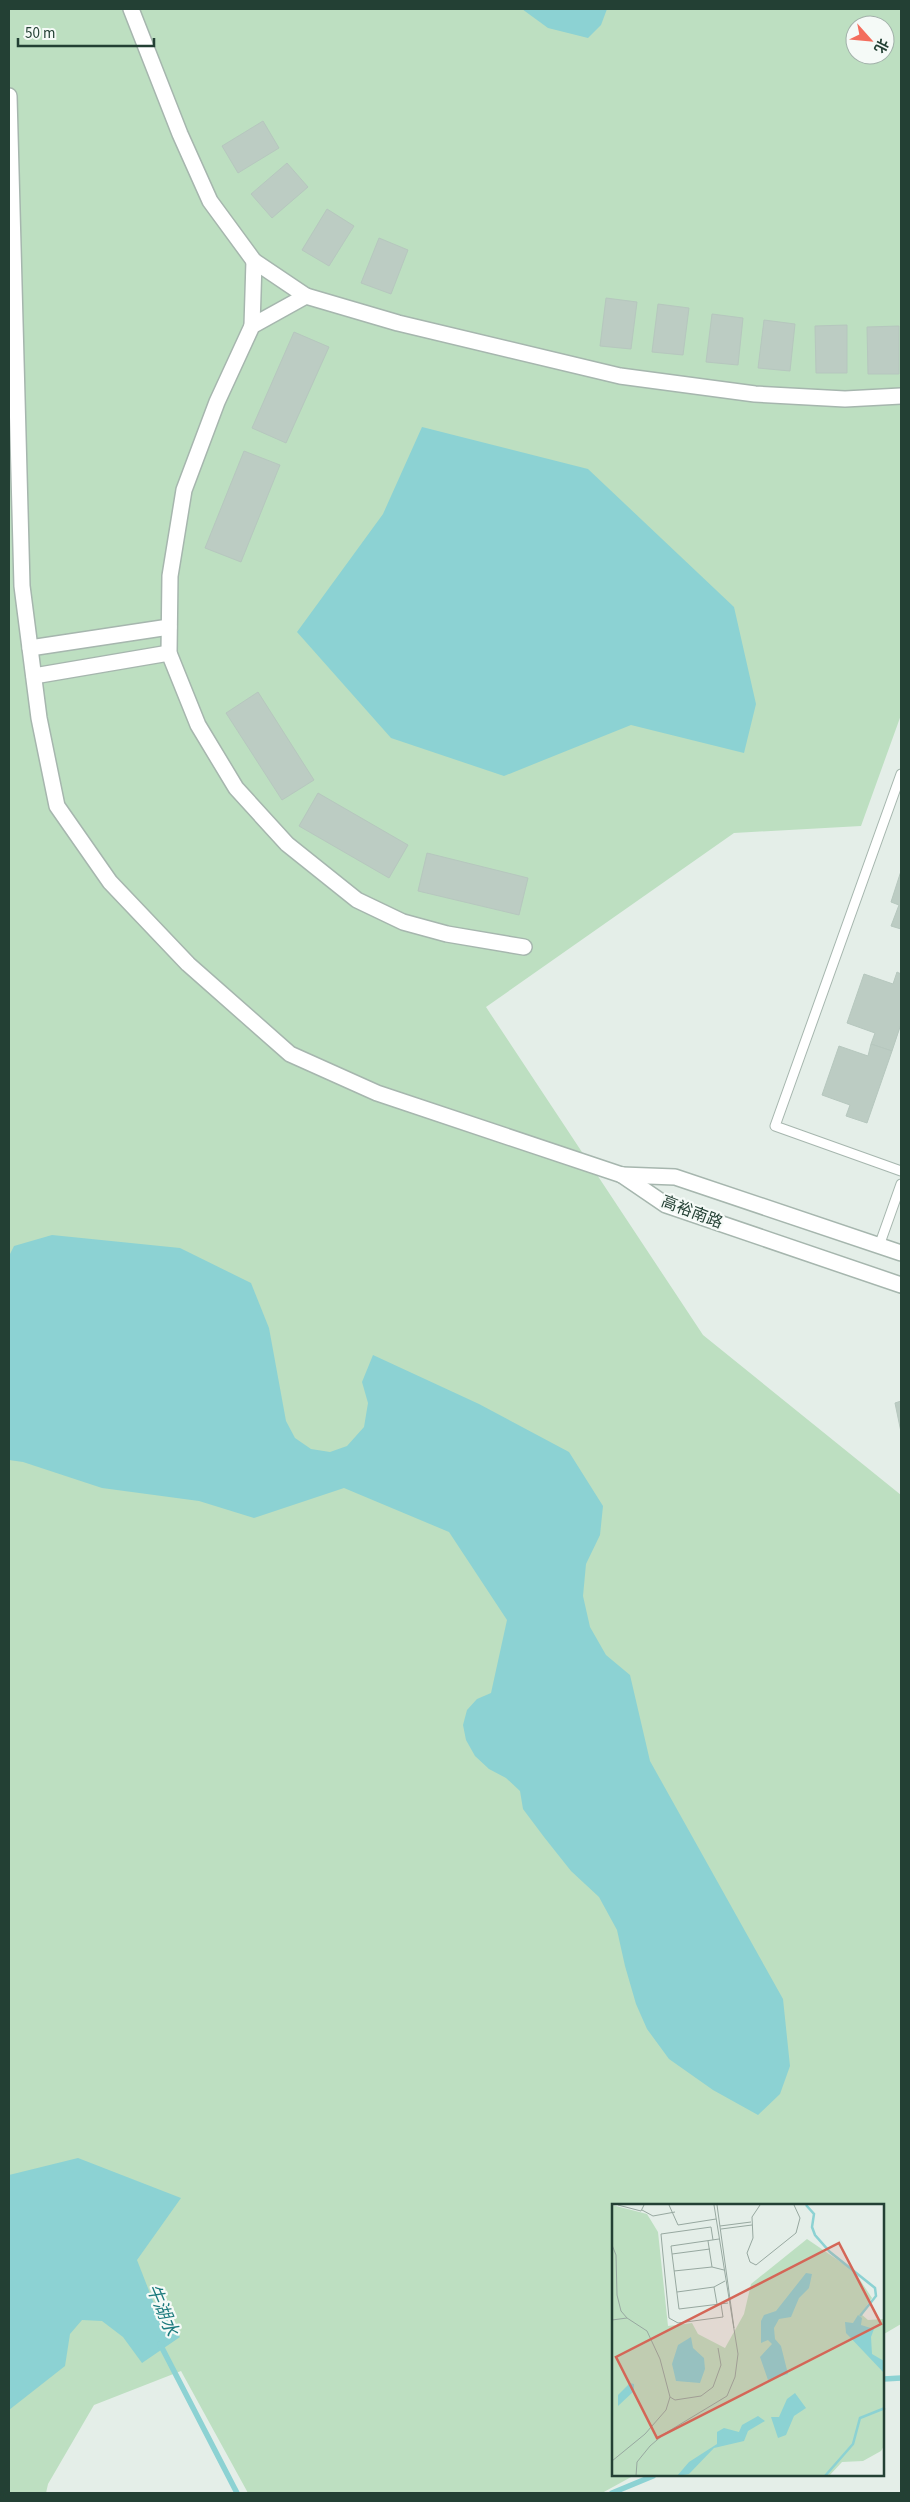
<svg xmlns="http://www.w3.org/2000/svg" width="910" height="2502" viewBox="0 0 910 2502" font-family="'Source Sans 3','Noto Sans SC',sans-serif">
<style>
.green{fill:#bddfc1;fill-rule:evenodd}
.water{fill:#8cd2d3}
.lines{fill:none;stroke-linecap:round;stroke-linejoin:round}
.stream{stroke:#8cd2d3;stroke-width:5.5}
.building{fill:#bcccc3;stroke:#b6c7be}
.service-casing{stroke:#a6b6ae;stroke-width:11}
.minor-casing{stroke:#a6b6ae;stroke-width:18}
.tertiary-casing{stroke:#a6b6ae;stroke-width:18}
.service{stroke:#fff;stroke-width:9}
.minor{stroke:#fff;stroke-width:15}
.tertiary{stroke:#fff;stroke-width:15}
.labels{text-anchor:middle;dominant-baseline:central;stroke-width:4.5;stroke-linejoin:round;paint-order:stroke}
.street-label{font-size:16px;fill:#234034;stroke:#f5faf7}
.water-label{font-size:18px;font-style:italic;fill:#1c7a7d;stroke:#f5faf7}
.inset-river{fill:none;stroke:#8cd2d3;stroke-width:2.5}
.inset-road{fill:none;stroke:#97a8a0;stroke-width:1}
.view{fill:#d46657;fill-opacity:0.15;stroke:#d46657;stroke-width:2.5}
.inset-edge{fill:none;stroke:#234034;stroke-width:2.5}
</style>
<rect width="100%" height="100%" fill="#e4eee8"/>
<!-- green -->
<path class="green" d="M9 9H901V715L861 826 734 833 486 1007 703 1335 901 1495V2324L884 2334V2206H614V2476H633L602 2493H248L181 2371 94 2405 48 2484 46 2493H9ZM855 25H885V55H855Z"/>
<!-- water -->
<g class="water">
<path d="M522 9H607L601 25 588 38 548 28Z"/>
<path d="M422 427 588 469 734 607 756 704 744 753 631 725 504 776 391 738 297 632 383 514Z"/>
<path d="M52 1235 180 1248 251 1283 269 1328 286 1421 295 1438 311 1449 330 1452 347 1446 364 1427 368 1403 362 1382 373 1355 479 1404 569 1452 603 1506 600 1535 586 1564 583 1596 590 1627 606 1655 630 1675 650 1761 783 1999 790 2066 780 2094 758 2115 713 2090 669 2059 647 2029 636 2004 625 1966 617 1930 599 1897 571 1871 544 1837 523 1809 520 1791 506 1778 489 1769 475 1756 466 1740 463 1725 467 1710 477 1699 491 1693 507 1620 449 1532 344 1488 254 1518 199 1501 102 1488 23 1462 9 1460V1256L14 1246Z"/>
<path d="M78 2158 181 2198 137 2260 153 2301 180 2337 142 2363 123 2337 102 2321 82 2320 70 2334 65 2366 9 2410V2175Z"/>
</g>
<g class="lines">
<!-- stream -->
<g class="stream">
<path d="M160 2344 237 2493"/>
<path d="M884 2379 901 2378"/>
<path d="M612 2493 653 2476"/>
</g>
</g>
<!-- building -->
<g class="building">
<path d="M263 121 279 148 238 173 222 146Z"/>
<path d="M287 163 308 187 272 218 251 194Z"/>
<path d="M327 209 354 226 329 266 302 250Z"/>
<path d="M379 238 408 250 391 294 361 283Z"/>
<path d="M606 298 637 302 631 349 600 346Z"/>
<path d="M658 304 689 308 683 355 652 352Z"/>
<path d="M712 314 743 318 738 365 706 362Z"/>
<path d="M764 320 795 324 790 371 758 368Z"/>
<path d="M847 325V373H816L815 326Z"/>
<path d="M899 326V374H868L867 327Z"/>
<path d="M294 332 329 347 286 443 252 428Z"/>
<path d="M244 451 280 465 241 562 205 548Z"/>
<path d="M258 692 314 780 282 800 226 713Z"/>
<path d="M318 793 408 845 389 878 299 826Z"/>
<path d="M427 853 528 878 519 915 418 891Z"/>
<path d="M901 871V929L891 926 899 905 891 902Z"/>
<path d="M897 972 901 974V1024L892 1051 871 1044 875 1033 847 1023 864 974 893 984Z"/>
<path d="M871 1044 892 1051 867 1123 846 1116 850 1105 822 1095 839 1046 868 1056Z"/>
<path d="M901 1401V1432L895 1403Z"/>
</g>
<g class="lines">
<!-- service casing -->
<g class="service-casing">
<g id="service">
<path d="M901 774 775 1126 901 1171"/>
<path d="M879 1246 901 1184"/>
</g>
</g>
<!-- minor casing -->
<g class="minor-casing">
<g id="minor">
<path d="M131 9 180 134 210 201 254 261 306 296"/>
<path d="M9 96 22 586 39 718 57 806 110 882 188 964 290 1054 377 1093 622 1175"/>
<path d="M252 326 254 261"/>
<path d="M30 648 169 627"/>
<path d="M34 676 169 653"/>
<path d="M524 947 447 934 403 922 357 900 287 844 236 788 198 725 169 653 170 576 184 490 217 402 252 326 306 296 398 323 620 376 755 394 845 399 901 396"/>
</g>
</g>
<!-- tertiary casing -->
<g class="tertiary-casing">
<g id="tertiary">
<path d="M622 1175 666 1205 901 1285"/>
<path d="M622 1175 675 1177 901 1253"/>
</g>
</g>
<!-- service -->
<use href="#service" class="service"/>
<!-- minor -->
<use href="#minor" class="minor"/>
<!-- tertiary -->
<use href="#tertiary" class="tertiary"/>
</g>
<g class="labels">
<!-- street labels -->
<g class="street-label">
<text transform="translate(692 1212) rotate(21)">高裕南路</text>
</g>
<!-- water labels -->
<g class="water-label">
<text transform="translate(162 2310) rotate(67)">牛湖水</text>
</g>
</g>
<!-- overview -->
<g transform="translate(612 2204)">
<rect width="272" height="272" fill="#e4eee8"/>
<path d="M0 1 35 10 46 28 56 122 80 119 86 130 113 144 132 110 139 80 195 35 242 67 260 94 249 110 256 116 272 115 273 240 269 247 251 257 230 258 217 272H0Z" fill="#bddfc1"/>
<path d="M194 69 200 70 197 84 187 94 179 113 167 115 162 124 163 135 169 142 176 170 156 176 148 153 160 140 156 136 149 139V117L152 111 164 107ZM246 111 250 114 249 121 262 125 259 133 260 150 272 157V169L234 129 233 118 241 119ZM79 133 81 144 92 154 93 165 88 179 64 177 60 160 66 141ZM18 179 22 180V187L6 202V191ZM183 189 194 204 182 212 174 231 166 234 159 213H167L175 195ZM146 212 153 217 136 227 132 237 102 244 77 270 65 272 77 258 105 240V228L112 224 127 228 130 221Z" fill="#8cd2d3"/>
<path class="inset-river" d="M194 1 202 10 200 23 203 31 218 48 263 84 264 92 248 112M213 272 241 240 248 214 273 204"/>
<path class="inset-road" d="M6 1 29 7 32 1M57 1 66 21 104 15M105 1 122 124M148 1 140 13 141 34 135 49 138 58 144 61 184 29 188 14 182 1M30 6 41 12 63 8M108 22 139 18M109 25 140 21M107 35 59 42 67 105 116 99M101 36 99 23 49 30 57 114 66 119 111 113 109 100M96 37 100 63M0 41 4 51 5 91 9 107 15 114M60 50 98 45M62 67 100 63 112 66M102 83 105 100M65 88 102 83 113 77M0 116 15 114 35 127 48 155 58 193 63 196 89 192 101 183 109 161 106 144M0 257 33 230 54 206 58 193M24 272 25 258 38 242 52 230 115 192 123 173 126 150 102 1"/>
<path class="view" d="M227 39 269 120 45 234 4 153Z"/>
<rect width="272" height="272" class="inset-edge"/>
</g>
<!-- border -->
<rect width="910" height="2502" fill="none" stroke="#234034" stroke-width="20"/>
<!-- north arrow -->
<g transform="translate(870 40) rotate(117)"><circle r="24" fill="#f5faf7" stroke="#a1b0a9"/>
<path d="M0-4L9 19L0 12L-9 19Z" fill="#f36d5d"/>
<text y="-8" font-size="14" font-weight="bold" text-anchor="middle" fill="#234034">北</text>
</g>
<!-- scale -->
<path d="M18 38v8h136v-8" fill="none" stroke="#234034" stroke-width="2.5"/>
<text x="25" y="38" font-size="15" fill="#234034" stroke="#f5faf7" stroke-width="4" paint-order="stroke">50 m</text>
</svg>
